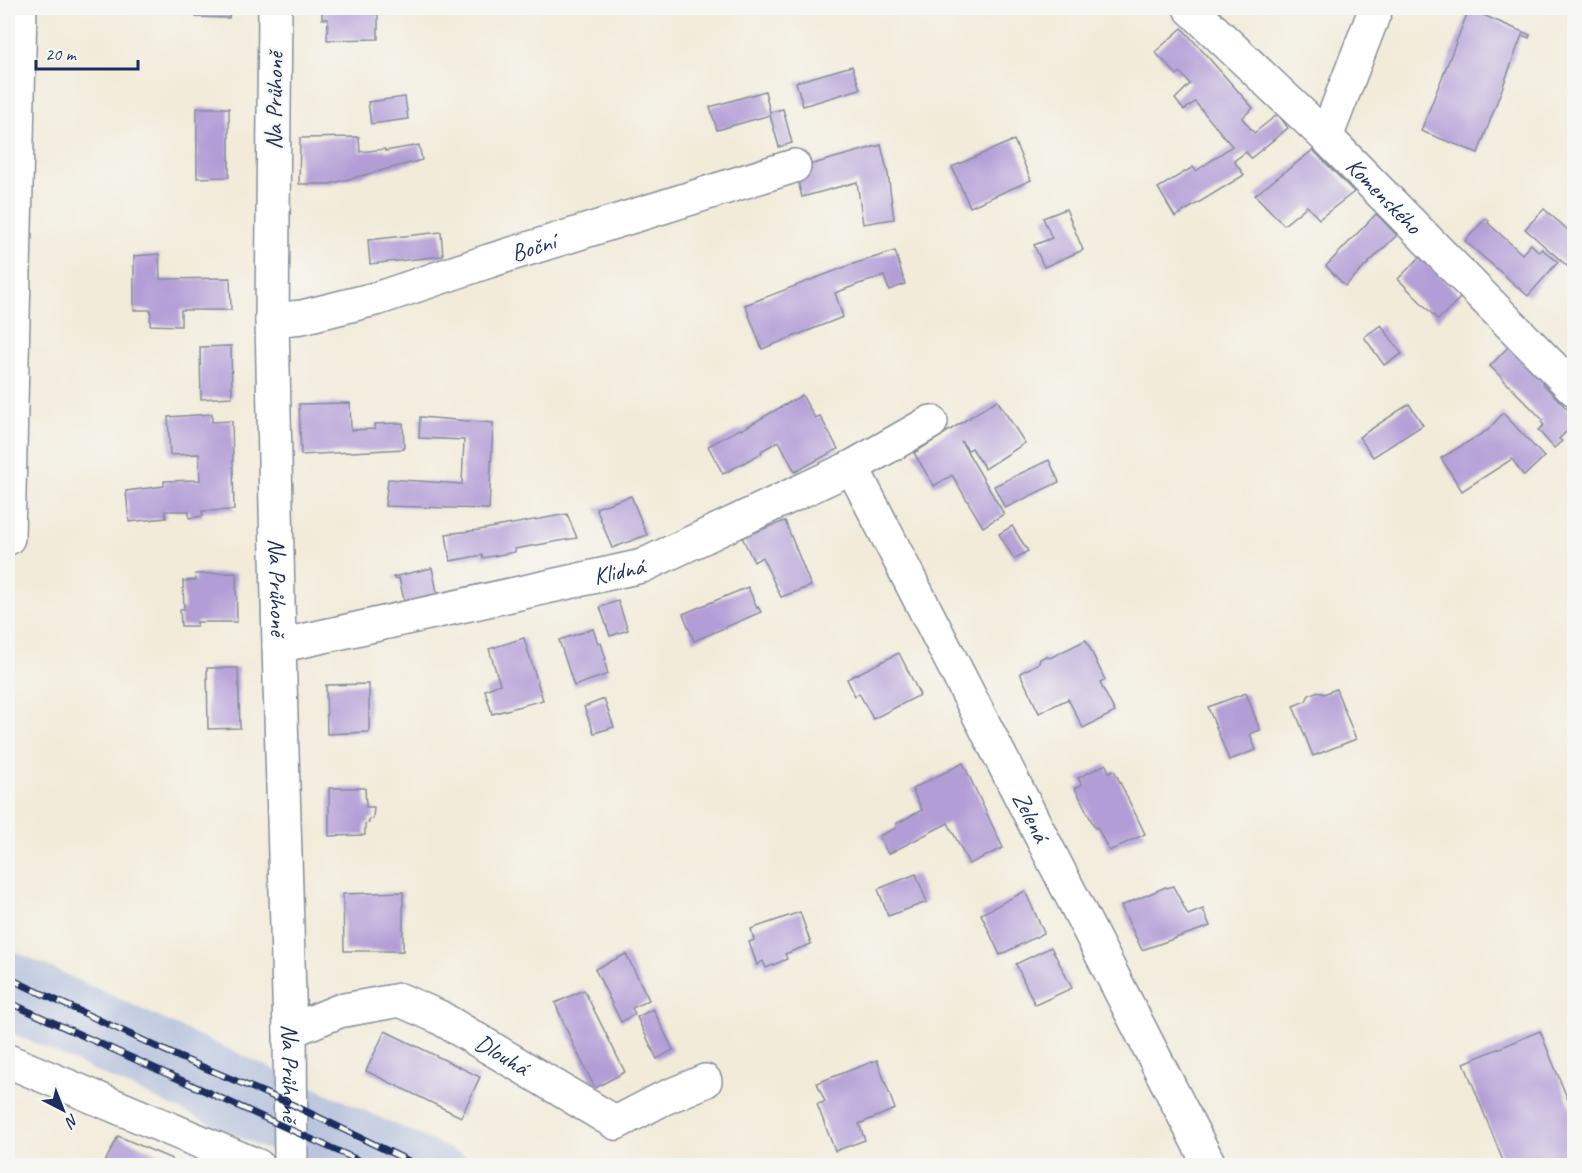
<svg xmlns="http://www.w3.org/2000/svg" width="1582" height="1173" viewBox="0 0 1582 1173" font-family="Caveat,sans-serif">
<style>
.industrial{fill:#bac4de}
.building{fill:#b29dd7}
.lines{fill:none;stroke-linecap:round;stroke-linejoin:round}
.minor-casing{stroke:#868d9c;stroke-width:36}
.major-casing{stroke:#868d9c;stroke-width:36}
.minor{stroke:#fff;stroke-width:33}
.major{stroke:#fff;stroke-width:33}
.rail-casing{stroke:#1b2f5e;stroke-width:7}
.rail{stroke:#f6f6f2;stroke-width:4.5;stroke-dasharray:14;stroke-linecap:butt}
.labels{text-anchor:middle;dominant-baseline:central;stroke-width:4.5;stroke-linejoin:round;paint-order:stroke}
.street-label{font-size:24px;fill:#1b2f5e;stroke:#f6f6f2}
</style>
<rect width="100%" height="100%" fill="#f6f6f2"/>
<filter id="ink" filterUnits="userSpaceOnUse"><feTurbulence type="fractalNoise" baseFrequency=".0167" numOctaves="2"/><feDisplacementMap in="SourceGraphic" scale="12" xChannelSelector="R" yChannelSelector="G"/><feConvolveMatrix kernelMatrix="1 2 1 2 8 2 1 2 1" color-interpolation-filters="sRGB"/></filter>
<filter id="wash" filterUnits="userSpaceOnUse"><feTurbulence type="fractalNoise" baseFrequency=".008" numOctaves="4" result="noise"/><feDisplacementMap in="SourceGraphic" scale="24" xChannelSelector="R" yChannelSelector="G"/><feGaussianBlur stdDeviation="1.35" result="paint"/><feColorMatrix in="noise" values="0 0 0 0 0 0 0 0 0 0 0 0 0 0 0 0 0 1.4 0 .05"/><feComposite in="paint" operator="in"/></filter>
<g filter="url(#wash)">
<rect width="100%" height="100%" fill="#f2ebd9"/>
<!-- industrial -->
<path class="industrial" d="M8 948 191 1032 485 1165H301L8 1031Z"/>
<g id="blocks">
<!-- building -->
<g class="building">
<path d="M197 8H230L229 18 196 17Z"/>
<path d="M322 8H385V11H378V39L327 40 328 19H322Z"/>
<path d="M1469 9 1530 35 1529 38 1522 35 1478 153 1421 131Z"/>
<path d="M1182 28 1253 108 1242 118 1254 133 1278 114 1288 128 1251 158 1246 152 1234 161 1244 175 1175 217 1158 188 1193 167 1196 171 1232 146 1195 102 1184 110 1175 99 1190 84 1180 72 1177 75 1155 52Z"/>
<path d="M852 66 860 89 803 106 796 82Z"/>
<path d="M765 91 770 112 783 109 792 143 779 147 770 115 717 130 710 107Z"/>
<path d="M405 97 408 119 371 124 368 102Z"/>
<path d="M197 108H229V177L197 178Z"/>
<path d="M359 137 360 152 385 149V151L419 145 422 160 330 184H299L300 138Z"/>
<path d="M1014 140 1031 180 970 207 952 167Z"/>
<path d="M881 145 888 174 894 219 863 224 857 182 802 197 795 169Z"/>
<path d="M1313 150 1354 192 1319 219 1307 206 1284 225 1255 195Z"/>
<path d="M1066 209 1083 250 1044 267 1034 245 1052 238 1043 218Z"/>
<path d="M1544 209 1574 235V272L1525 229Z"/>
<path d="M1376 214 1397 235 1345 286 1326 266Z"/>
<path d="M1486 218 1489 221 1488 223 1522 254 1531 244 1539 252 1542 249 1558 262 1528 296 1465 241Z"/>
<path d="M441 232 443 256 370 264 368 240Z"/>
<path d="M895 251 905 284 889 290 884 276 859 284 835 293 843 317 762 349 745 305 853 264Z"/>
<path d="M159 254 160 279 230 278 231 310H181V326L150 325 151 310H134V256Z"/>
<path d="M1420 257 1461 297 1438 320 1398 279Z"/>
<path d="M1381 325 1402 354 1384 365 1364 337Z"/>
<path d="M231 346 232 397 201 399 200 347Z"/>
<path d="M1509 346 1543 380 1542 383 1574 416V424L1559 439 1562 441 1554 448 1538 430 1544 425 1541 422 1543 420 1490 366Z"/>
<path d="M802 395 815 418 820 416 838 449 795 472 779 441 761 451 762 453 723 474 708 446 740 429 741 430Z"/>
<path d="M997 400 1025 443 985 469 972 448 968 450 961 441 1004 514 983 527 952 475 934 486 914 453Z"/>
<path d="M350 403 351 430 375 429 374 424 403 423 404 449 301 455 299 404Z"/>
<path d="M1409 404 1423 425 1373 457 1359 437Z"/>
<path d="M1503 413 1544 457 1524 476 1512 459 1462 491 1441 458 1488 430Z"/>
<path d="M212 414V422L232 421 234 510 202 511 203 516 189 518V511H165L166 518 129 522 126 491 164 486V481L200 480 199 454 170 455 168 417Z"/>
<path d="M420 417 493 423 489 509 385 506 388 479 462 484 464 440 419 438Z"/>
<path d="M1049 460 1059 482 1005 508 994 486Z"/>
<path d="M631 496 647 535 612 548 596 508Z"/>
<path d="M567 514 577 538 515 549V552L483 558 482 555 450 561 446 534 479 530Z"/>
<path d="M785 521 811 586 781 597 762 557 754 562 742 537Z"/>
<path d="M1012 526 1028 551 1014 559 999 534Z"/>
<path d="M432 568 440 606 407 613 399 578 394 579 393 577Z"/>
<path d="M236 573 237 622H197V626H181L180 609H184L183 581 196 580 195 574Z"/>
<path d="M748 587 757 608 758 607 761 612 694 641 683 614Z"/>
<path d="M618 601 628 630 610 636 600 607Z"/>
<path d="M593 629 598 643H601L606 659 604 660 608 674 574 686 559 640Z"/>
<path d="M524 638 543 700 492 714 485 690 500 684 489 649Z"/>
<path d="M1086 640 1105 680 1100 683 1115 712 1083 728 1068 699 1039 713 1020 673 1039 663 1040 659 1046 656 1050 658Z"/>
<path d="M899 653 920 695 873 719 859 693 855 696 847 679Z"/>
<path d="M207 668H238L240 728 208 729Z"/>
<path d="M369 684V732L327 734 326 685Z"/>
<path d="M1336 689 1356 739 1313 756 1293 706 1306 701 1309 695 1318 691 1324 694Z"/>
<path d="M1246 693 1260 730 1250 734 1256 750 1229 760 1208 707Z"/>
<path d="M604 699 614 727 594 733 584 707Z"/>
<path d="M963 763 1003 848 969 864 948 823 888 854 879 836 896 828V824L922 810 912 789Z"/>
<path d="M1106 764 1109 772 1114 770 1145 834 1109 851 1097 827 1095 828 1075 788 1082 785 1078 778Z"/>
<path d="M329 788H365L366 807H374L373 818 369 819V823L365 824V835L329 836Z"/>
<path d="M916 874 927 902 888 916 878 889Z"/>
<path d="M1173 886 1188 915 1203 909 1210 926 1142 950 1121 906 1166 887 1167 888Z"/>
<path d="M1025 891 1044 933 1000 955 981 914Z"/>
<path d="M403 892V951H344L343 894Z"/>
<path d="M800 912 811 944 785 954 787 959 766 968 763 961 757 965 749 942 754 940 751 929Z"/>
<path d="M1051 947 1072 988 1035 1005 1016 964Z"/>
<path d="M626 954 649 1000 632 1008 635 1014 621 1022 595 969Z"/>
<path d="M584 990 625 1072 595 1088 573 1044 555 1003Z"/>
<path d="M653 1009 673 1050 657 1059 637 1017Z"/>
<path d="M385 1031 480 1077 461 1117 366 1071Z"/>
<path d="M1540 1031 1574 1115V1166H1505L1464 1063Z"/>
<path d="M877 1060 895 1109 859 1124 865 1140 835 1151 817 1104 825 1102 817 1083Z"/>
<path d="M118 1136 172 1159 171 1160 183 1166H108V1164L105 1162Z"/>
</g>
</g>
</g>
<g filter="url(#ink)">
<use href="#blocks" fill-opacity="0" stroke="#868d9c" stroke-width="1.5"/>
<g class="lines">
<!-- minor casing -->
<g class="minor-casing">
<g id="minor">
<path id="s1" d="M275 8 272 320 279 646 290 1031 291 1166"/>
<path id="s2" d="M1190 8 1326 137 1574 389"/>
<path d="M1326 137 1376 8"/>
<path id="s3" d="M272 320 302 317 379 298 489 261 794 166"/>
<path id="s4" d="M852 467 1210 1166"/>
<path id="s5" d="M279 646 642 566 852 467 931 422"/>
<path id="s6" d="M290 1031 339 1011 400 1000 439 1017 616 1123 662 1099 705 1081"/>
<path d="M8 1061 258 1166"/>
</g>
</g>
<!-- major casing -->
<g class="major-casing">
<path id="major" d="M8 538 20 8"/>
</g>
<!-- minor -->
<use href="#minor" class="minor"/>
<!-- major -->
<use href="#major" class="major"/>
<!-- rail casing -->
<g class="rail-casing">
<g id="rail">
<path d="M8 978 179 1057 291 1104 419 1166"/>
<path d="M8 1002 371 1166"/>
</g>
</g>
<!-- rail -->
<use href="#rail" class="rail"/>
</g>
</g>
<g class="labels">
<!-- street labels -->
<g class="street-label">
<text transform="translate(274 101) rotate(-89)">Na Průhoně</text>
<text stroke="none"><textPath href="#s2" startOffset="270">Komenského</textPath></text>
<text stroke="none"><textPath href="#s3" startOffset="272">Boční</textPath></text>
<text stroke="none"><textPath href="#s5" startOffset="348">Klidná</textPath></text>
<text stroke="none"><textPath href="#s1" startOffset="579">Na Průhoně</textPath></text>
<text stroke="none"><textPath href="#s4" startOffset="393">Zelená</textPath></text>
<text stroke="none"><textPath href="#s6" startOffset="231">Dlouhá</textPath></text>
<text stroke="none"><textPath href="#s1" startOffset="1065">Na Průhoně</textPath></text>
</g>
</g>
<!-- margin -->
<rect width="1582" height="1173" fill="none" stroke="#f6f6f2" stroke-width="30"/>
<!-- north arrow -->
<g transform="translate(63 1110) rotate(138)" stroke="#f6f6f2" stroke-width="4.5" paint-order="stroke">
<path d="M0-4.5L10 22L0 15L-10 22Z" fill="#1b2f5e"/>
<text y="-9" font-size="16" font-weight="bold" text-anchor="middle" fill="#1b2f5e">N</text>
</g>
<!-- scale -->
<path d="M36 60v9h102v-9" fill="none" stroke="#1b2f5e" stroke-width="3"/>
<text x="45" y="60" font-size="18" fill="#1b2f5e" stroke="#f6f6f2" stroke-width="4.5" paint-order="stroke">20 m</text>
</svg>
